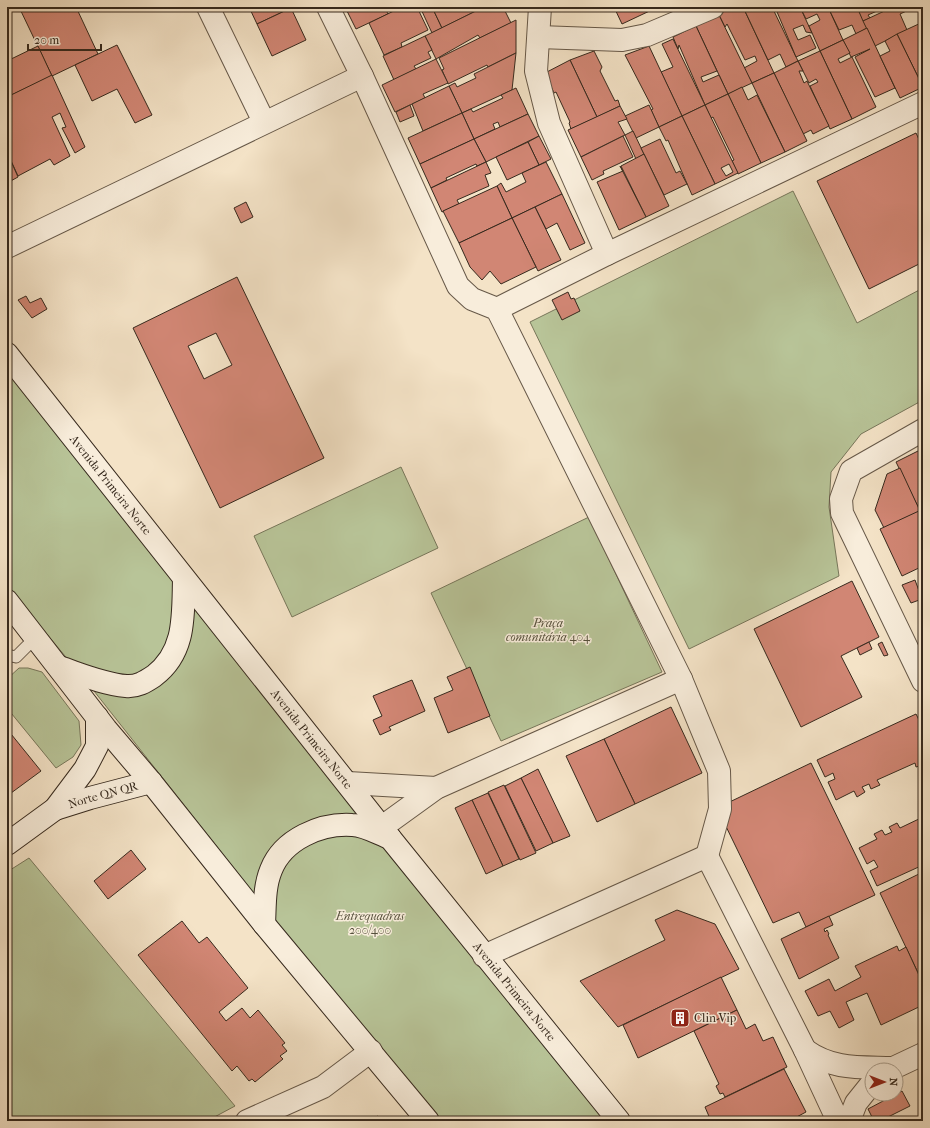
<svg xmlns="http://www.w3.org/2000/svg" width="930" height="1128" viewBox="0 0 930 1128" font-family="'IM FELL French Canon',serif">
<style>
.green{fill:#b8c498;stroke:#77765a}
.building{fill:#d18674;stroke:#36291d;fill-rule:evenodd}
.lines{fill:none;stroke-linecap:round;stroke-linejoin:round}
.lane-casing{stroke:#665848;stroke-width:13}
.street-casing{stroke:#665848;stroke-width:24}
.secondary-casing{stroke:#36291d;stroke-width:24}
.lane{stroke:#f8eddb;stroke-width:11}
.street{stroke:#f8eddb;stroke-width:22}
.secondary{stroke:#f8eddb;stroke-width:22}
.labels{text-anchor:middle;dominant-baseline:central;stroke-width:3;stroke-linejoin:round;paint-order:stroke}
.street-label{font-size:12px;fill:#36291d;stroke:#f8eddb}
.park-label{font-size:12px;font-style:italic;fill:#56503c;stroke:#f8eddb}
.poi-label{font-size:12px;fill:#36291d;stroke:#f8eddb;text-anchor:start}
</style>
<rect width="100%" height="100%" fill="#f4e3c7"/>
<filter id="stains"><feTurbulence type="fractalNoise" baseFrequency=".005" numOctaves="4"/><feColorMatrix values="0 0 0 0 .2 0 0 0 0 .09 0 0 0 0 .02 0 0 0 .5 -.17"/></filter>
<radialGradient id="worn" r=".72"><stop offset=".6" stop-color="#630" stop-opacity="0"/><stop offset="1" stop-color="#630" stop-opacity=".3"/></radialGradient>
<!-- green -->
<g class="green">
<path d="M793 191 857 323 923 288V400L861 434 831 472 829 507 839 576 689 649 530 322Z"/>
<path d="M7 352 624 1121H438L308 962 94 691 7 586Z"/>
<path d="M401 467 438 548 292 617 254 536Z"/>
<path d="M589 517 662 672 501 741 431 593Z"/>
<path d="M19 668H28L42 672 79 721 81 745 73 757 56 768 7 708V679Z"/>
<path d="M29 858 235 1106 207 1121H7V872Z"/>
</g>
<!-- building -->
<g class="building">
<path d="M19 7H76L98 54 52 76Z"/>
<path d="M249 7H290L291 8 257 24Z"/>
<path d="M345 7H391L386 10 388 14 356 29Z"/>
<path d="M402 7H417L428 30 401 43 402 47 384 55 369 23Z"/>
<path d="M420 7H432L442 28 432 33Z"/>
<path d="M432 7H484L442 28Z"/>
<path d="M484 7H503L511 23 480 38 478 35 436 59 425 36Z"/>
<path d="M614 7H658L622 24Z"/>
<path d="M731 7H743L774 73 752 83 744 68 757 61 755 56 745 60 727 24 725 27 718 13Z"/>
<path d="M749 7H772L798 61 786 67 780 54 768 60 744 9Z"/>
<path d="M775 7H800L812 33 806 32 803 25 793 29 798 40 810 35 816 48 796 57Z"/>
<path d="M800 7H828L843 40 820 51 809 26 820 20 817 14 806 19Z"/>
<path d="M828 7H857L867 28 856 34 852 25 839 30Z"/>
<path d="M857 7H886L868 15 870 18 863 21Z"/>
<path d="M893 7H915L900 14 907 30 875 46 863 21Z"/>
<path d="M291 8 306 40 272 56 257 24Z"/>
<path d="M718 13 752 83 728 94 695 24Z"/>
<path d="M516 20V53L488 67 487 65 448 84 442 70 444 69 439 58Z"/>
<path d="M923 22V87L897 34Z"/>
<path d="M696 26 717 71 701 77 703 82 719 75 728 94 705 105 679 45 678 49 673 37Z"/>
<path d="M867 28 895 88 875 97 855 57 870 49 851 57 843 40Z"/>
<path d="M897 34 923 87 900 98 880 56 890 51 885 41Z"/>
<path d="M425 36 432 50 428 52 431 58 414 66 416 69 394 80 383 56Z"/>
<path d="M673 39 705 105 682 116 661 72 673 67 662 44Z"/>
<path d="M843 40 850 53 838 59 840 63 852 57 876 107 852 119 820 51Z"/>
<path d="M117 45 152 115 135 123 117 89 92 101 75 65Z"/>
<path d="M38 46 52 76 7 97V61Z"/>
<path d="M649 46 682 116 659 127 651 110 653 109 625 55Z"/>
<path d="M594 51 602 67 600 71 615 101 618 100 620 106 597 117 570 60Z"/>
<path d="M820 51 852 119 830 129 810 86 818 82 816 79 809 83 798 61Z"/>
<path d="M516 53 512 90 462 113 449 86 455 83 457 87 476 78 474 74Z"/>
<path d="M436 59 448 83 423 94 425 98 395 112 382 85Z"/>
<path d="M570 60 597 117 571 129 569 123 570 122 556 92 554 93 545 73Z"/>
<path d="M798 61 803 71H799L804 83 807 81 829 126 813 134 811 130 803 134 774 73Z"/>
<path d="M774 73 807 141 785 152 752 83Z"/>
<path d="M52 75 85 147 75 153 62 128 66 127 60 113 52 117 70 156 54 165 50 159 18 176 7 152V97Z"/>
<path d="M449 86 462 113 423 131 412 104Z"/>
<path d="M742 87 748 100 757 95 785 152 761 163 728 94Z"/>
<path d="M516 88 528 114 500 127 498 122 493 124 495 129 474 139 462 113 471 109 473 112 503 98 501 95Z"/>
<path d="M728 94 761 163 738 174 732 161 734 160 713 117 711 118 705 105Z"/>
<path d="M410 105 414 116 400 122 396 112Z"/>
<path d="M649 105 659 127 636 138 625 116Z"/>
<path d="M705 105 738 173 715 184 682 116ZM729 164 733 172 726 176 721 168Z"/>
<path d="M620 106 627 119 618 122 625 135 581 157 568 130Z"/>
<path d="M462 113 474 139 420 164 408 138Z"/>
<path d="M528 114 539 136 486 162 474 139Z"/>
<path d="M682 116 715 184 692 195 668 140 666 141 659 127Z"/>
<path d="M633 131 644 154 636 159 625 135Z"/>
<path d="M916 133 923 148V262L869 289 817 181Z"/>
<path d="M539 136 551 159 539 165 528 142Z"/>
<path d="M623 136 633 157 603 171 604 174 592 180 581 157Z"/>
<path d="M474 139 486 162 477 166 476 164 446 178 447 180 431 188 420 164Z"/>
<path d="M660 139 676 173 680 171 687 184 664 195 641 148Z"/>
<path d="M528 142 539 165 507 180 496 157Z"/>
<path d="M644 154 669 206 646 217 621 166Z"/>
<path d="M7 159H10L18 177 7 183Z"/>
<path d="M486 162 491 173 485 175 489 186 457 200 459 204 442 212 431 188Z"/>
<path d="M546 162 562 194 512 218 497 186 501 183 506 192 526 182 522 173Z"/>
<path d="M620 166 646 217 619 230 597 182 623 171Z"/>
<path d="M497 186 512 218 459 243 443 211Z"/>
<path d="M562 194 585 243 570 250 557 223 546 229 535 207Z"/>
<path d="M246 202 253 217 241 223 234 208Z"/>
<path d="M535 207 561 260 538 271 512 218Z"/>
<path d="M512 218 536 267 501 284 490 271 482 280 470 267 459 243Z"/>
<path d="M237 277 324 458 220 508 133 328ZM216 333 232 365 204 379 188 346Z"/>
<path d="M568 292 571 299 574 298 580 311 562 320 552 300Z"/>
<path d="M26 296 30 303 41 298 47 309 32 318 18 300Z"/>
<path d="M923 442V457L918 445Z"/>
<path d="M920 450 923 457V509L920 511 896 462Z"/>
<path d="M900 468 920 511 884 528 875 510 887 474Z"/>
<path d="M921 510 923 515V566L902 576 880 529Z"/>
<path d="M915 580 922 599 911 603 902 585Z"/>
<path d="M852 581 879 637 841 656 862 697 801 727 754 629Z"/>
<path d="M869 642 872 649 860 655 857 648Z"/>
<path d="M882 642 888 655 884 656 878 644Z"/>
<path d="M470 667 490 716 448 733 434 698 453 690 447 677Z"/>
<path d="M412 680 425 711 389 727 391 730 380 735 373 720 382 716 373 696Z"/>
<path d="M671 707 702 773 635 804 604 739Z"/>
<path d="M916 714 923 728V765L916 767 915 763 877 780 880 785 871 789 869 784 862 787 865 792 857 797 854 791 836 800 828 782 835 779 833 773 825 777 817 760Z"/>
<path d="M7 729 41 771 7 796Z"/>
<path d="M604 739 635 804 597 822 566 756Z"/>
<path d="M811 763 875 895 806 927 799 912 773 923 717 808Z"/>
<path d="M538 769 570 836 553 843 521 778Z"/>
<path d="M521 778 553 843 536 851 505 786Z"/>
<path d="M504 785 536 853 520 860 488 792Z"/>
<path d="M488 793 519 859 503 866 472 800Z"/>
<path d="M472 800 503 866 486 874 455 808Z"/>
<path d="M923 817V865L877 886 870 871 878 867 874 860 867 864 859 848 877 839 874 834 882 830 885 835 892 832 889 827 897 823 900 828Z"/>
<path d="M131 850 146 869 108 899 94 881Z"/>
<path d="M923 872V981H922L880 893Z"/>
<path d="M677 910 715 924 739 969 618 1027 580 981 665 940 655 920Z"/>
<path d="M829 916 833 925 824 929 825 932 827 930 829 934 828 935 839 958 799 979 781 939Z"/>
<path d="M182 921 199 943 207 937 248 988 219 1012 226 1021 242 1008 250 1018 258 1010 285 1043 282 1045 287 1051 280 1056 283 1059 255 1082 252 1079 249 1081 237 1066 232 1071 138 955Z"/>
<path d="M897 946 899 951 906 947 923 984V1005L881 1025 867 993 846 1002 854 1020 839 1028 830 1011 818 1016 805 991 829 979 835 991 861 977 855 966Z"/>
<path d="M721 977 737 1010 638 1058 623 1025Z"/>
<path d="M737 1010 746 1029 755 1024 763 1041 773 1037 787 1067 725 1097 723 1093 720 1094 716 1086 719 1084 694 1031Z"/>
<path d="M784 1069 806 1112 789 1121H711L705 1107Z"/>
<path d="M902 1091 910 1106 880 1121H874L868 1109Z"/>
<path d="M378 1116 381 1121H368Z"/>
</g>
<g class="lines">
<!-- lane casing -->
<g class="lane-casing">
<path id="lane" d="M7 655 16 657 36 637"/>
</g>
<!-- street casing -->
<g class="street-casing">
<g id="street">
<path d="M208 7 264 122"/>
<path d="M328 7 362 76 458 286 472 299 497 309 681 679 719 771 720 809 707 856"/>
<path d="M540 7 536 71 549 123 607 254"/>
<path d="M539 37 622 40 647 35 713 7"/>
<path d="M7 247 362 76"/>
<path d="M497 309 607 254 923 103"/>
<path d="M923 430 851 471 841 499 842 513 923 681"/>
<path d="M348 783 436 788"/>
<path d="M382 827 436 788 681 679"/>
<path d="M484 956 707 856 805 1050 838 1121"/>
<path d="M805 1050C833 1070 859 1067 892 1068"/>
<path d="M889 1070 923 1054"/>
<path d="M247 1121 323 1087 371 1051"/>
<path d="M849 1121 856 1103 872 1083"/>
</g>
</g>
<!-- secondary casing -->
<g class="secondary-casing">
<g id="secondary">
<path id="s1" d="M7 354 390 838 619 1121"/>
<path d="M7 601 106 729 151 782 264 924 428 1121"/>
<path d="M59 667C80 674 103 684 126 686 137 687 145 682 154 676 186 652 183 615 184 579"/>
<path id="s2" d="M55 809 90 798 151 782"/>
<path d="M7 844 55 809 85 769 97 746V717"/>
<path d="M264 924C265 906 264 887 271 870 283 839 321 823 352 825 364 825 379 834 390 838"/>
</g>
</g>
<!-- lane -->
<use href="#lane" class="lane"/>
<!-- street -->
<use href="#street" class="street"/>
<!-- secondary -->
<use href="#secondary" class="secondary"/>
</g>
<!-- icons -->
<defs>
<g id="building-square" transform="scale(1)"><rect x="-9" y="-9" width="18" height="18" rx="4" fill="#8f2418" stroke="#f8eddb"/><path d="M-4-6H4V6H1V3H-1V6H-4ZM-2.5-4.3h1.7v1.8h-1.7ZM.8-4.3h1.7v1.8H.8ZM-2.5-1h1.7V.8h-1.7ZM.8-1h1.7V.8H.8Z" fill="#fff"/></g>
</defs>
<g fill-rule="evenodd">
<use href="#building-square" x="680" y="1018"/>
</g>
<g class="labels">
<!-- street labels -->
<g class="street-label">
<text stroke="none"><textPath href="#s1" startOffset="167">Avenida Primeira Norte</textPath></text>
<text stroke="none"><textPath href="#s1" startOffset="491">Avenida Primeira Norte</textPath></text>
<text stroke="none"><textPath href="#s2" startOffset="50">Norte QN QR</textPath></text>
<text stroke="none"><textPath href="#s1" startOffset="815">Avenida Primeira Norte</textPath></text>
</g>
<!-- park labels -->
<g class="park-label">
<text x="548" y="623">Praça<tspan x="548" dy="14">comunitária 404</tspan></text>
<text x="370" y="916">Entrequadras<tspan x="370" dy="14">200/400</tspan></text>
</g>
<!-- poi labels -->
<g class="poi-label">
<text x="694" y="1018">Clin Vip</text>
</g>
</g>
<!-- margin -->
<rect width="930" height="1128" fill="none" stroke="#f4e3c7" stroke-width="24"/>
<rect x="8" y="8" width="914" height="1112" fill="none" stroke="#36291d" stroke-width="2"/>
<rect x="12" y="12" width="906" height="1104" fill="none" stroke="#36291d"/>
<!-- north arrow -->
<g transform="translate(884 1082) rotate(90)"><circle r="19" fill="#f8eddb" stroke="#aa9f8f"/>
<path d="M0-3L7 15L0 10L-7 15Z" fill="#8f2418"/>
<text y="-6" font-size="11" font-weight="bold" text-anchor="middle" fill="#36291d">N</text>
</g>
<!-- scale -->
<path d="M28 44v6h73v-6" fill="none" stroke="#36291d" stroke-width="2"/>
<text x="34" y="44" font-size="12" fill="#36291d" stroke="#f8eddb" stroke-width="3" paint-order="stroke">20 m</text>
<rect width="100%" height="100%" filter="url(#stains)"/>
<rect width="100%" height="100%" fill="url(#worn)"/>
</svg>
